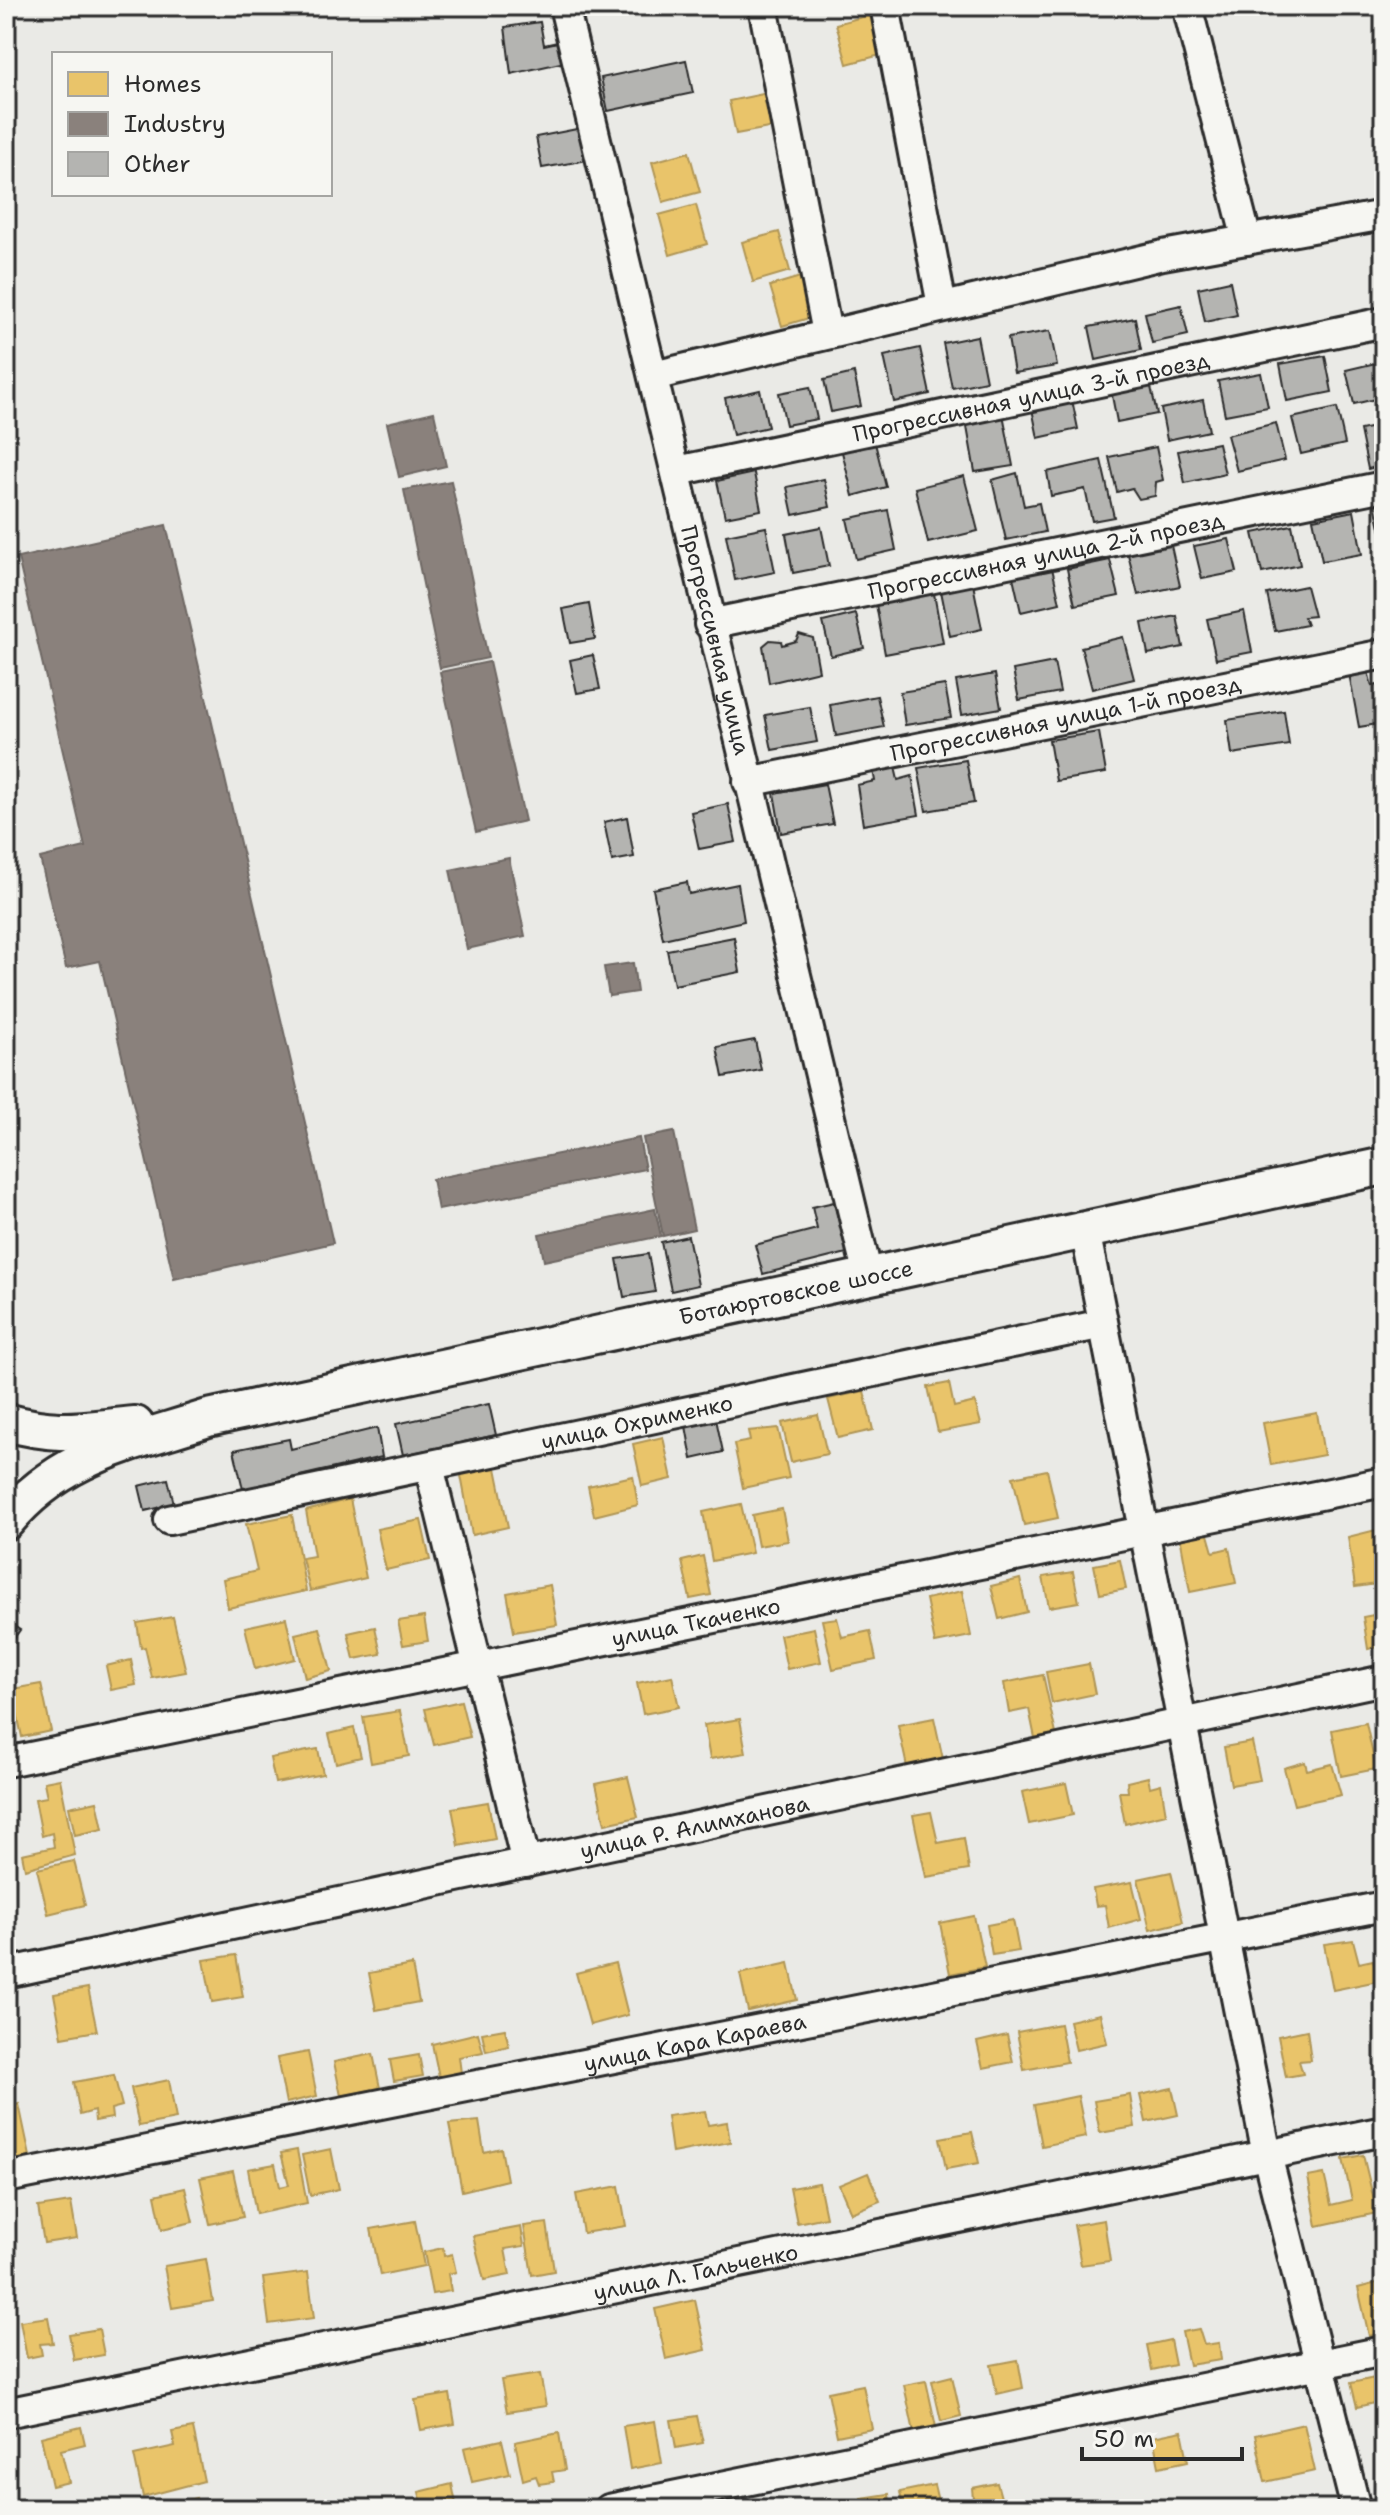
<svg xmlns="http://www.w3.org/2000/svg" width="1390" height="2515" viewBox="0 0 1390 2515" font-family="'Shantell Sans',sans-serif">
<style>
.homes{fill:#e9c46a;stroke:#b09657;stroke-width:2}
.industry{fill:#8a817c;stroke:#6e6764;stroke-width:2}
.building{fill:#b4b4b1;stroke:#2b2b2b;stroke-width:2}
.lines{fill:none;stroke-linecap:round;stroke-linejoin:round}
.minor-casing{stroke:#2b2b2b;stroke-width:34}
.major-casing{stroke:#2b2b2b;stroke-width:42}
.minor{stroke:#f6f6f2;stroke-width:28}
.major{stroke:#f6f6f2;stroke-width:36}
.labels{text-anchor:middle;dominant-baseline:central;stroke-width:8;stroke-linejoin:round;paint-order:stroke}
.street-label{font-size:22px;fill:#2b2b2b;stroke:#f6f6f2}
</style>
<rect width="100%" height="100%" fill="#eaeae6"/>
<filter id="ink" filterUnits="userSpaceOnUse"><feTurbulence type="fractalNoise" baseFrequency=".0125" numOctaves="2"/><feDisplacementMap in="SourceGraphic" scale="16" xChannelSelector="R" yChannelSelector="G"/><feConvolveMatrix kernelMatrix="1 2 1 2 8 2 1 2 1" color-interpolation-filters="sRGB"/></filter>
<g filter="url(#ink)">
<!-- homes -->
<g class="homes">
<path d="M873 14 884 54 847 64 836 24Z"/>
<path d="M768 93 774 127 736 134 729 101Z"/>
<path d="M689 152 700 192 663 202 652 162Z"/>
<path d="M696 205 707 244 670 255 659 215Z"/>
<path d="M779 232 790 271 753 282 742 242Z"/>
<path d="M807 275 819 315 782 326 770 286Z"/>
<path d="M949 1383 954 1407 975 1402 981 1424 938 1432 928 1387Z"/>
<path d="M864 1391 873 1430 838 1438 828 1399Z"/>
<path d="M1317 1413 1324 1455 1271 1465 1263 1423Z"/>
<path d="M818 1415 827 1454 791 1462 782 1423Z"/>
<path d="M778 1428 789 1478 743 1488 734 1444 750 1441 748 1431Z"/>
<path d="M663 1437 672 1479 642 1486 633 1444Z"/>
<path d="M495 1463 508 1527 472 1535 460 1470Z"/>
<path d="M1047 1470 1058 1518 1024 1525 1013 1477Z"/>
<path d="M633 1476 638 1505 594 1516 588 1486Z"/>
<path d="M350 1499 366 1578 310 1591 302 1558 314 1556 306 1511Z"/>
<path d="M741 1504 752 1553 712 1561 703 1512Z"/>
<path d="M782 1509 788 1541 758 1546 752 1515Z"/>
<path d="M292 1515 306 1591 228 1608 223 1579 257 1571 246 1524Z"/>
<path d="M421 1520 430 1560 386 1570 377 1529Z"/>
<path d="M1384 1528V1583L1355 1587 1348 1537Z"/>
<path d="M1207 1531 1213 1552 1229 1548 1236 1583 1190 1592 1180 1536Z"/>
<path d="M703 1556 711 1595 690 1599 682 1561Z"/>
<path d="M1120 1560 1126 1589 1100 1594 1094 1565Z"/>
<path d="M1073 1572 1079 1602 1049 1607 1043 1577Z"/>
<path d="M1020 1579 1027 1612 999 1619 991 1586Z"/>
<path d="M550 1585 557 1625 514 1632 507 1593Z"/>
<path d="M962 1591 971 1636 935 1643 926 1599Z"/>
<path d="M1384 1613V1646L1368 1649 1363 1617Z"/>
<path d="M173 1617 186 1672 152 1678 145 1647 141 1648 137 1623Z"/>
<path d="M424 1617 428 1641 403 1645 398 1621Z"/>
<path d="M286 1618 295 1659 255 1669 245 1627Z"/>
<path d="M837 1618 842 1637 870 1631 876 1660 833 1669 822 1620Z"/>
<path d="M375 1627 381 1654 354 1659 348 1633Z"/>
<path d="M320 1628 331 1671 305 1678 295 1634Z"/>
<path d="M814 1628 821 1662 787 1669 780 1635Z"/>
<path d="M131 1660 136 1685 111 1690 106 1666Z"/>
<path d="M1089 1664 1095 1694 1052 1703 1046 1672Z"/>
<path d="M1043 1675 1056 1734 1035 1738 1029 1709 1009 1713 1004 1683Z"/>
<path d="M672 1676 679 1707 643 1714 637 1683Z"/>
<path d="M41 1684 51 1731 22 1737 12 1689Z"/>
<path d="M461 1701 470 1737 434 1745 425 1709Z"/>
<path d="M400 1711 409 1756 371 1763 363 1717Z"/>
<path d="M934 1718 943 1759 907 1767 898 1725Z"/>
<path d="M740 1719 746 1753 710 1759 704 1725Z"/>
<path d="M1366 1723 1376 1769 1341 1776 1332 1730Z"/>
<path d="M354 1728 361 1757 336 1763 329 1734Z"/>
<path d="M1252 1742 1260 1780 1231 1785 1224 1747Z"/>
<path d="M318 1749 323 1774 275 1783 270 1758Z"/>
<path d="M1305 1762 1307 1770 1332 1764 1341 1795 1294 1805 1284 1768Z"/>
<path d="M628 1777 638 1817 605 1824 596 1784Z"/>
<path d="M1148 1777 1150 1787 1161 1784 1166 1814 1125 1824 1119 1792H1128L1127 1782Z"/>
<path d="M60 1779 75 1855 25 1869 22 1854 54 1847 52 1833 42 1836 35 1799 47 1797 44 1782Z"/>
<path d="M1066 1783 1073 1815 1029 1824 1022 1792Z"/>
<path d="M97 1801 103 1829 75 1835 69 1807Z"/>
<path d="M488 1802 495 1839 459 1846 452 1808Z"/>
<path d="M931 1812 938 1843 964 1838 969 1870 926 1877 913 1815Z"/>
<path d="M74 1861 85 1905 48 1914 37 1869Z"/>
<path d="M1171 1872 1183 1922 1150 1930 1138 1879Z"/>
<path d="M1132 1882 1141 1919 1109 1928 1105 1905 1096 1906 1093 1889Z"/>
<path d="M974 1916 985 1967 950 1974 940 1923Z"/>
<path d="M1013 1920 1019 1951 992 1955 987 1925Z"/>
<path d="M1353 1940 1359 1963 1373 1960 1378 1981 1333 1990 1324 1944Z"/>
<path d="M236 1955 243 1997 212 2002 204 1960Z"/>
<path d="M615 1963 628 2015 590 2025 576 1973Z"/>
<path d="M789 1963 797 2000 748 2011 740 1974Z"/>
<path d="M412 1965 419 2002 376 2010 369 1973Z"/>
<path d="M88 1988 97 2031 62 2037 54 1994Z"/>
<path d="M1100 2014 1107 2043 1076 2050 1069 2021Z"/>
<path d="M1060 2024 1067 2062 1024 2070 1017 2032Z"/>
<path d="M505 2029 509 2046 486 2051 482 2033Z"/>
<path d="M1307 2030 1311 2060 1299 2061 1303 2074 1286 2077 1278 2036Z"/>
<path d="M478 2033 483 2052 459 2057 461 2073 439 2077 432 2044Z"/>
<path d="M1007 2035 1013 2062 983 2068 977 2042Z"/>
<path d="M308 2052 317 2096 286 2103 277 2058Z"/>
<path d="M373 2054 380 2088 341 2096 334 2062Z"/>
<path d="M419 2055 423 2076 394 2081 390 2060Z"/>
<path d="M114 2075 122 2106 111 2109 112 2118 95 2121 94 2111 80 2115 74 2082Z"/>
<path d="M169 2080 176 2119 139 2126 131 2088Z"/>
<path d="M1172 2088 1178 2115 1146 2122 1140 2095Z"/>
<path d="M1130 2095 1135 2127 1100 2133 1094 2101Z"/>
<path d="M1078 2096 1086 2137 1042 2146 1034 2105Z"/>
<path d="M19 2104 31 2161 15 2165 11 2148 6 2150V2107Z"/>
<path d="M705 2111 708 2125 727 2122 730 2142 672 2153 667 2116Z"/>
<path d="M479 2121 484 2152 501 2148 507 2180 462 2191 449 2124Z"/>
<path d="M972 2132 979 2163 946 2169 940 2138Z"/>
<path d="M331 2149 339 2189 310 2195 302 2155Z"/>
<path d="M297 2150 307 2203 256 2214 248 2169 275 2164 280 2187 289 2185 281 2153Z"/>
<path d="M1363 2155 1377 2213 1317 2226 1308 2177 1324 2174 1331 2205 1352 2200 1343 2159Z"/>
<path d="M233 2171 243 2217 210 2224 200 2178Z"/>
<path d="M868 2173 880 2201 851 2213 839 2185Z"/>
<path d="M819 2183 826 2217 797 2223 790 2188Z"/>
<path d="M619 2186 626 2226 583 2233 576 2194Z"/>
<path d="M185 2188 193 2222 162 2229 155 2195Z"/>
<path d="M71 2202 77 2238 44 2243 38 2207Z"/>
<path d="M1104 2220 1110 2261 1081 2265 1074 2225Z"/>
<path d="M415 2221 424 2266 380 2275 371 2229Z"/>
<path d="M547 2223 554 2271 532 2275 524 2226Z"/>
<path d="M521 2227 524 2246 505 2249 510 2275 484 2280 473 2236Z"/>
<path d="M443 2248 444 2256 452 2254 456 2272 448 2274 451 2291 432 2294 424 2252Z"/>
<path d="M206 2259 213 2301 172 2308 164 2266Z"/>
<path d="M308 2272 314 2318 269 2324 263 2278Z"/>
<path d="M1384 2281V2332L1369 2336 1358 2288Z"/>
<path d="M695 2300 706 2350 666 2359 655 2309Z"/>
<path d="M48 2317 53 2343 40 2344 42 2355 27 2358 20 2321Z"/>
<path d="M99 2329 104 2355 74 2360 69 2334Z"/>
<path d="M1199 2329 1204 2345 1219 2343 1221 2360 1189 2365 1182 2332Z"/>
<path d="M1170 2340 1175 2365 1152 2370 1147 2345Z"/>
<path d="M1018 2360 1023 2388 997 2394 991 2365Z"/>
<path d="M540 2374 546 2406 507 2412 501 2380Z"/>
<path d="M952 2376 961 2416 941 2421 932 2381Z"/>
<path d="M1384 2376V2437L1378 2402 1357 2407 1351 2383Z"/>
<path d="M926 2381 936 2427 914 2432 904 2385Z"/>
<path d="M863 2385 872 2429 837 2436 828 2392Z"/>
<path d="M450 2394 455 2424 421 2430 415 2400Z"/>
<path d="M697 2416 703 2443 676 2448 671 2420Z"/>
<path d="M655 2421 662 2463 630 2469 623 2426Z"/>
<path d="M1304 2424 1315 2471 1265 2482 1255 2435Z"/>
<path d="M81 2427 85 2444 61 2450 69 2482 52 2486 41 2437Z"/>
<path d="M193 2428 204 2481 143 2497 134 2455 175 2446 172 2432Z"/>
<path d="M1182 2431 1188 2461 1159 2467 1153 2437Z"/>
<path d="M559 2433 565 2470 552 2472 554 2482 539 2484 536 2476 523 2480 515 2442Z"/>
<path d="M502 2440 510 2474 472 2482 464 2448Z"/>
<path d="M997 2483 1004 2509H963L961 2501 973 2499 972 2488Z"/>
<path d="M452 2484 457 2509H423L419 2492Z"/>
<path d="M934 2485 940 2509H903L900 2492Z"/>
<path d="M889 2494 891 2509H863L861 2498Z"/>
<path d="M196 2498 199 2509H163L162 2507Z"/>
<path d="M239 2500 241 2509H207V2507Z"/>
</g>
<!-- industry -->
<g class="industry">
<path d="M434 412 446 466 399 477 387 423Z"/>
<path d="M451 481 488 658 440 668 404 490Z"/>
<path d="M166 525 333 1243 174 1279 100 961 66 968 40 858 85 847 18 558Z"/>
<path d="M489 662 525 821 476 832 440 672Z"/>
<path d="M509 858 525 936 467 949 450 870Z"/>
<path d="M633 963 637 992 609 996 604 967Z"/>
<path d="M674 1132 694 1229 663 1236 643 1138Z"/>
<path d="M639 1138 645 1169 438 1210 432 1179Z"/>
<path d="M655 1209 661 1236 544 1261 539 1234Z"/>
</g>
<!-- building -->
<g class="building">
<path d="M540 22 544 45 562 41 565 62 511 74 505 27Z"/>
<path d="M686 60 693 93 608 111 601 78Z"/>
<path d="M582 128 588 160 542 168 536 137Z"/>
<path d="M1230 281 1237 315 1205 322 1198 288Z"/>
<path d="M1181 305 1188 335 1152 343 1145 313Z"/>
<path d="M1135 318 1141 350 1096 360 1089 327Z"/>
<path d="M1050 331 1057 366 1014 373 1008 338Z"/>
<path d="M977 336 986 381 952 388 943 343Z"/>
<path d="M920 348 930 394 894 402 884 356Z"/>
<path d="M1325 356 1332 392 1287 401 1280 364Z"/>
<path d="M1384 361V397L1354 404 1346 370Z"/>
<path d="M854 373 861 406 831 412 824 380Z"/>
<path d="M1261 373 1268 407 1225 415 1218 381Z"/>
<path d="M1149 378 1157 414 1117 422 1110 385Z"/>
<path d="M810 387 817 419 786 425 779 393Z"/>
<path d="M760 390 768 427 733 435 725 398Z"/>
<path d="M1071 395 1078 429 1038 438 1031 404Z"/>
<path d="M1203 400 1209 431 1167 440 1161 409Z"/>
<path d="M1337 408 1345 444 1301 454 1292 418Z"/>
<path d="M1003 414 1013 466 975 472 966 421Z"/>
<path d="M1276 423 1285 460 1237 471 1227 435Z"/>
<path d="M1384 425V465L1368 469 1360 430Z"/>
<path d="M875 443 886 487 853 496 842 452Z"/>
<path d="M1218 443 1225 474 1185 483 1178 451Z"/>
<path d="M1156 447 1163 480 1156 482 1155 496 1139 499 1132 488 1117 492 1109 457Z"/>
<path d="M1101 460 1114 517 1092 521 1085 489 1051 496 1047 472Z"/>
<path d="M754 473 761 510 725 517 717 481Z"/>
<path d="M1017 473 1024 506 1039 503 1045 532 1006 540 992 480Z"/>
<path d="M964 476 978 531 928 543 915 488Z"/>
<path d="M824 479 830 507 793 515 787 487Z"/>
<path d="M1384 503V545L1375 505Z"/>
<path d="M888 510 896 550 856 559 847 519Z"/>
<path d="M1354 511 1362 554 1322 561 1313 519Z"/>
<path d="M1292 525 1300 565 1262 573 1253 533Z"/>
<path d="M766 527 775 572 735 580 726 535Z"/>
<path d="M821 527 829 566 793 573 786 534Z"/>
<path d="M1229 539 1237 572 1202 579 1194 546Z"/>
<path d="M1170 541 1180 586 1138 595 1127 550Z"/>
<path d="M1110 560 1119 596 1075 605 1067 569Z"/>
<path d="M1052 568 1060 603 1021 612 1013 577Z"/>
<path d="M973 584 982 629 950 636 941 591Z"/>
<path d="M1306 586 1314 616 1304 617 1307 625 1275 631 1267 594Z"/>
<path d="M933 588 943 643 885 654 875 599Z"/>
<path d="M589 604 595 639 570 643 563 609Z"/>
<path d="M1244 611 1252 652 1216 659 1207 619Z"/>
<path d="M856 614 864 648 831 656 823 622Z"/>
<path d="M1177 616 1183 647 1148 654 1142 623Z"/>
<path d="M799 634 813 638 819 671 769 683 763 646 770 640 781 641 782 645 796 641Z"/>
<path d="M1123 637 1134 679 1092 689 1081 647Z"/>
<path d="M593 655 600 689 577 693 570 660Z"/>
<path d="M1054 662 1060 692 1019 700 1013 670Z"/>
<path d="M1366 664 1372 686 1384 684V723L1359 727 1348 668Z"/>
<path d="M995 674 1001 708 962 715 956 681Z"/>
<path d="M945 685 951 718 905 725 900 692Z"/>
<path d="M877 696 884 727 836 736 830 705Z"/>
<path d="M810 707 817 742 772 750 765 715Z"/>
<path d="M1284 711 1289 745 1232 754 1227 720Z"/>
<path d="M1099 732 1106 773 1056 781 1049 740Z"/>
<path d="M966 760 974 803 926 811 918 768Z"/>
<path d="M895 767 898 780 912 776 919 815 863 825 857 785 875 781 873 770Z"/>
<path d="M825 784 833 824 781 833 774 793Z"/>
<path d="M728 804 736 842 699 849 691 812Z"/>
<path d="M627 817 634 857 612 861 604 822Z"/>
<path d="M687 882 689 894 738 884 744 921 663 939 653 889Z"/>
<path d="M734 937 740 972 674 985 667 950Z"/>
<path d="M755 1040 761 1070 723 1077 717 1047Z"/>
<path d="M834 1202 847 1253 763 1274 755 1245 817 1229 812 1207Z"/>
<path d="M688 1236 698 1285 671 1291 661 1242Z"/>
<path d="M648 1254 655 1292 624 1297 617 1259Z"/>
<path d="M489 1404 496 1435 403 1455 396 1424Z"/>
<path d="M716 1419 723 1452 692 1459 686 1426Z"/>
<path d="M377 1428 382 1457 243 1489 234 1450 289 1439 291 1449Z"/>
<path d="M168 1479 174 1504 145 1511 139 1486Z"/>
<path d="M6 1621 20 1630 6 1649Z"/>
</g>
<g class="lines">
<!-- minor casing -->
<g class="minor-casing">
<g id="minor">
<path id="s1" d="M564 6 868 1276"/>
<path d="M763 6 827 333"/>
<path d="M885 6 942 306"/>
<path d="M1187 6 1247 240"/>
<path d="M653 376 1163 255 1384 215"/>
<path id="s2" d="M677 471 1384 322"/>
<path id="s3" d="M709 624 1384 486"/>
<path id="s4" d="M748 782 1384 654"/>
<path d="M1085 1230 1267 2155 1356 2509"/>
<path d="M429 1466 526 1863"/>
<path id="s5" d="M169 1520 1103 1324"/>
<path id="s6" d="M6 1762 1384 1482"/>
<path id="s7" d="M6 1973 1384 1680"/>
<path id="s8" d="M6 2178 1384 1906"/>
<path id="s9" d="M6 2413 1384 2131"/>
<path d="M609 2509 1384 2351"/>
</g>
</g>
<!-- major casing -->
<g class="major-casing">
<g id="major">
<path d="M6 1422C61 1437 80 1430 135 1425"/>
<path id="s10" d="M6 1521C62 1454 129 1444 208 1418L1384 1166"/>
</g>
</g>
<!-- minor -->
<use href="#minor" class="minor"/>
<!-- major -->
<use href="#major" class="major"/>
</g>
</g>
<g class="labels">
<!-- street labels -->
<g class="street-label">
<text stroke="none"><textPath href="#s2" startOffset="362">Прогрессивная улица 3-й проезд</textPath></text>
<text stroke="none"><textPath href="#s3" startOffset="344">Прогрессивная улица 2-й проезд</textPath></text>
<text stroke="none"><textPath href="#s1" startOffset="652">Прогрессивная улица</textPath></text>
<text stroke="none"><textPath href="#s4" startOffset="324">Прогрессивная улица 1-й проезд</textPath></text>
<text stroke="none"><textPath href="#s10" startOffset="832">Ботаюртовское шоссе</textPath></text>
<text stroke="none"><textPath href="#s5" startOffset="478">улица Охрименко</textPath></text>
<text stroke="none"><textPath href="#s6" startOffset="704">улица Ткаченко</textPath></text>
<text stroke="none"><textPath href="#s7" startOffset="704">улица Р. Алимханова</textPath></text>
<text stroke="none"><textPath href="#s8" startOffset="702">улица Кара Караева</textPath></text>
<text stroke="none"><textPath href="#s9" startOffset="704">улица Л. Гальченко</textPath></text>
</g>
</g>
<!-- margin -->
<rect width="1390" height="2515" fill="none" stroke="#f6f6f2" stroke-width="32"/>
<rect x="16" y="16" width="1358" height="2483" fill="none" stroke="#2b2b2b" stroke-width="3" filter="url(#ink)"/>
<!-- legend -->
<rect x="52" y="52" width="280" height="144" fill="#f6f6f2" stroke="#a5a5a2" stroke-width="2"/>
<rect x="68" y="72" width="40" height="24" fill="#e9c46a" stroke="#a5a5a2" stroke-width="2"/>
<text x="124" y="92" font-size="24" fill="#2b2b2b">Homes</text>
<rect x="68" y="112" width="40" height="24" fill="#8a817c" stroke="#a5a5a2" stroke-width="2"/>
<text x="124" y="132" font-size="24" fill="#2b2b2b">Industry</text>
<rect x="68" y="152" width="40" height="24" fill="#b4b4b1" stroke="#a5a5a2" stroke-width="2"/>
<text x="124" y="172" font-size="24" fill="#2b2b2b">Other</text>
<!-- scale -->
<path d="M1082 2447v12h160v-12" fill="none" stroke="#2b2b2b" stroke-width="4"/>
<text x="1094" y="2447" font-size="24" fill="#2b2b2b" stroke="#f6f6f2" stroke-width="6" paint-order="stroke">50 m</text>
</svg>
